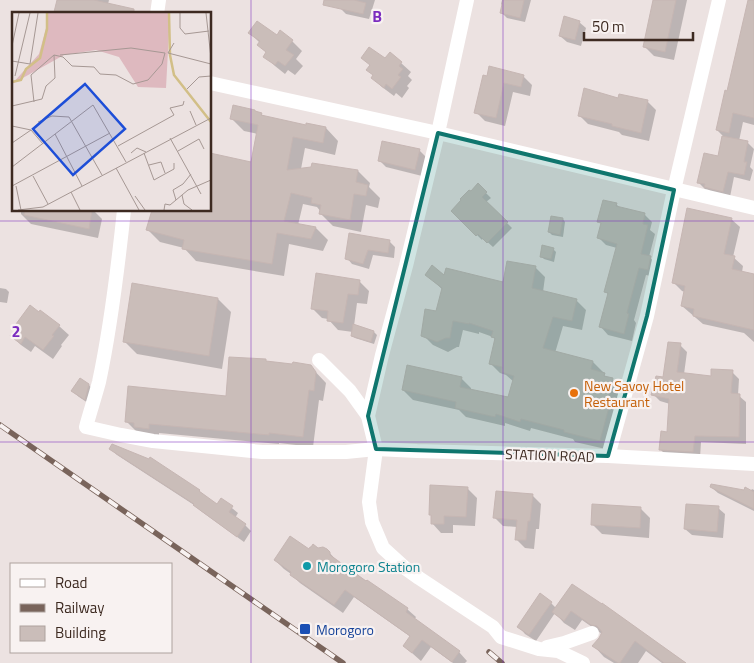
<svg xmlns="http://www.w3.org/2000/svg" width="754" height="663" viewBox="0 0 754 663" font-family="'Titillium Web',sans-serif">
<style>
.shadow{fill:#0003}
.building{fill:#cabdb9;stroke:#c6b6b3}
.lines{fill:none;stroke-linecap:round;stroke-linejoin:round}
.minor{stroke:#fff;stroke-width:14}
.rail-casing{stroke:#79645b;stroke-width:5.5}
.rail{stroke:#f8f2f1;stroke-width:4;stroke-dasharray:11;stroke-linecap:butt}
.marked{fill:#0f766e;fill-opacity:0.2;stroke:#0f766e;stroke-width:4;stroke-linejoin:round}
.grid{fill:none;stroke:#7b2cbf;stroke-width:1;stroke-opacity:0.55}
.food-dot{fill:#e8710a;stroke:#f8f2f1;stroke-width:2}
.culture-dot{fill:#0f9aa8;stroke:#f8f2f1;stroke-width:2}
.transit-dot{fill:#1a4fb4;stroke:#f8f2f1;stroke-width:2}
.labels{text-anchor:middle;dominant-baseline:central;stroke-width:4.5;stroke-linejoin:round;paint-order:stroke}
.food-label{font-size:14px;fill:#c56008;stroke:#f8f2f1;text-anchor:start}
.street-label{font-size:14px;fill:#3d2a21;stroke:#f8f2f1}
.culture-label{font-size:14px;fill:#0d838f;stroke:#f8f2f1;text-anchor:start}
.transit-label{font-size:14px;fill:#164399;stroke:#f8f2f1;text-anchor:start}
.inset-river{fill:none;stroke:#d2bf87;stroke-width:2.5}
.inset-road{fill:none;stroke:#a69894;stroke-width:1}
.view{fill:#1d4ed8;fill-opacity:0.15;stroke:#1d4ed8;stroke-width:2.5}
.inset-edge{fill:none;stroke:#3d2a21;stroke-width:2.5}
.grid-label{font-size:16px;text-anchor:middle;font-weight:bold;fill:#7b2cbf;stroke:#f8f2f1;stroke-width:4.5;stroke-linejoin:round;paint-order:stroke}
</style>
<rect width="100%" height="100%" fill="#ece2e1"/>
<!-- shadow -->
<g class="shadow">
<path d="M58 0H109L108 4 133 14H58L55 11Z"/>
<path d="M342 0H375L369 19 346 14 340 8Z"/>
<path d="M502 0H531L525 22 507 18 502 13 503 6 501 4Z"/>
<path d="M654 0H687L674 60 654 56 644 46Z"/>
<path d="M750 0H754V125L743 122 739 141 747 142 754 149 750 167 753 170 750 181 734 177 730 197 712 193 709 190 705 189 699 183 719 157 723 136 717 130 728 92Z"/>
<path d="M579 22 586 28 581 46 567 42 560 36Z"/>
<path d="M250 33 292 41 302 51 296 59 303 66 295 75 288 70 285 74 275 66 265 56 267 53 259 45 260 43Z"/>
<path d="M385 60 401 63 411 72 408 76 412 80 407 86 409 88 402 98 396 93 394 96 382 87 373 78 374 76 368 70Z"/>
<path d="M484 76H523L532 85 530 96 513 92 505 126 485 121 476 112Z"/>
<path d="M619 100 647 101 656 110 649 141 622 135 619 132 588 124 579 115Z"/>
<path d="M257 113 261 114 265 117 307 126 326 128 338 141 335 155 305 148 301 169 358 171 370 183 369 187 380 198 378 208 366 205 361 232 333 226 321 214V212L317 207 303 204 298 225 316 228 328 240 323 251 289 244 284 276 196 261 184 248 160 242 148 230 153 210H210V155L252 163 258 134 244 131 232 119Z"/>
<path d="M419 150 426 157 422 176 386 167 380 161Z"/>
<path d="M478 185 491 198 486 202 512 228 493 247 483 238 482 240 453 211Z"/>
<path d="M616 204 621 209 645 215 652 222 650 230 655 234 649 257 658 265 655 277 646 275 634 320 636 323 632 341 608 335 601 327 609 295 606 292 617 248 606 245 598 237 602 225 599 221Z"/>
<path d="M21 210H93L102 219 98 238 31 224 21 214Z"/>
<path d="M563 219 565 222 563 237 552 235 549 232Z"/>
<path d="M731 219 740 227 733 257 743 266 742 272 754 275V342L744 333 703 324 682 306 685 292 682 291 674 283Z"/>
<path d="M389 241 395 247 394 258 373 255 369 269 352 264 347 258Z"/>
<path d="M553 249 556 252 554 262 544 259 541 256Z"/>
<path d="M535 267 545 277 543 292 576 300 586 310 582 330 563 326 555 353 593 362 603 372 602 374 608 378 612 379 622 389 610 450 575 442 573 439 531 428 530 431 505 423V426L466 417 459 410 413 400 403 390 461 378 471 388V391L508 399 514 382 506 375 500 373 490 363 496 340 493 337 479 332V334L463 330 459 347H457L448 352 433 345 423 335 437 313 443 290 427 275 504 284Z"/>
<path d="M359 281 369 291 367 304 357 303 354 326 374 332 377 335 374 344 355 338 352 336 353 332 338 330 328 319 322 318 312 308Z"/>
<path d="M0 288 6 289 9 292 7 303 0 302Z"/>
<path d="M218 299 231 312 222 369 137 354 124 341Z"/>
<path d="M59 326 69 335 61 345 62 346 53 359 35 346 31 352 21 345 12 336Z"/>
<path d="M680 345 687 352 684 374 712 377 732 372 739 379 738 395 746 402V444L701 442 700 458 668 457 661 450 668 433 670 404 660 401 653 394 664 379Z"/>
<path d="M266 361 267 362 310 366 326 383 323 401 319 400 313 447 279 443V444L159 433V439L137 432 126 421 228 397Z"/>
<path d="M89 385 95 392 91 405 79 397 72 391Z"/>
<path d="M111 449 199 491 217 506 221 499 238 513 235 518 245 525 251 531 244 542 201 511 194 505 117 455Z"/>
<path d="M711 487 750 492 752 489 754 490V511L718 493Z"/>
<path d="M467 488 477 498 475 526 453 525V533H441L432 523V517L430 514Z"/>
<path d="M532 495 541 504 539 529H536L534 549 525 548 516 539 517 527 503 526 494 517Z"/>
<path d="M718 508 725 514 723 538 692 535 685 529Z"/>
<path d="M641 509 650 518 649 538 602 534 592 524Z"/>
<path d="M318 549 327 550 338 562 407 609 416 617 414 620 459 652 467 661 465 663H453L431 647 421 661 404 646 411 637 354 597 343 613 300 583 291 574 284 569 275 560 309 550Z"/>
<path d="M572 586 673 654 686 663H662L646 651 638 663H614L604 657 594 646 602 634 582 620 575 630 564 623 555 613 536 641 525 634 519 627 551 603 556 608Z"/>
</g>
<!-- building -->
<g class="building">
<path d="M57 0H94L134 9V14H63L54 12Z"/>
<path d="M324 0H354L366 3 363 14 323 5Z"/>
<path d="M503 0H524L520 18 500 13Z"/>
<path d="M653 0H676L665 52 643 47Z"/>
<path d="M748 0H754V118L733 113 729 133 716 130 725 90 727 91Z"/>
<path d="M564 16 580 21 575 40 559 36Z"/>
<path d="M257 21 277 35 280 30 293 40 286 50 294 55 285 66 278 61 275 65 263 57 266 52 257 45 260 41 248 33Z"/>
<path d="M369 47 385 58 390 52 402 62 399 66 403 69 398 75 401 77 392 89 386 84 384 88 371 78 373 75 366 70 370 65 361 58Z"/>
<path d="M489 66 524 75 521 87 504 83 496 118 474 113 483 75 487 76Z"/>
<path d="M584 88 618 98 619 94 648 100 641 133 612 126V124L578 116Z"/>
<path d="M233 105 255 110V111L262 113 261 115 306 125V123L326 127 323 143 293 137 287 170 311 167 312 163 358 170 356 182 368 185 366 196 354 194 350 220 319 214 321 205 311 203 312 198 291 193 284 221 316 227 311 239 277 233 272 264 182 249 184 240 146 230 152 210H210V153L251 162 258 125 230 119Z"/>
<path d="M722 136 748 141 744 162H747L744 175 728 172 723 192 704 187 705 184 697 183 704 153 718 156Z"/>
<path d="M382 141 420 149 415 170 378 161Z"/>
<path d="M478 183 487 192 482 197 508 222 487 243 478 234 476 236 451 211 461 200 460 199 469 190 471 191Z"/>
<path d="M603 200 617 203 616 206 645 213 643 224 648 225 641 254 651 256 648 270 639 268 627 313 629 314 624 334 599 327 608 293 604 292 617 244 597 238 601 223 597 222Z"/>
<path d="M687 208 732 218 724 254 735 256 732 269 754 274V330L693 316 694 309 681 306 685 286 672 283Z"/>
<path d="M25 210H92L89 229 24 215Z"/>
<path d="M551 216 563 218 560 235 548 232Z"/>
<path d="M349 233 390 240 388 253 368 250 363 264 345 259Z"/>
<path d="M542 245 554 248 551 259 540 257Z"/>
<path d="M507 261 536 266 532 288 577 299 572 321 553 317 543 348 593 361 591 369 605 373 604 376 613 378 606 406 609 407 600 441 564 432V430L521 419 520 422 496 414 495 417 455 408 456 402 402 390 407 365 462 377 460 387 508 397 514 376 501 372 502 367 489 364 495 338 491 337 493 331 469 323V324L453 321 450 338H446L437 342 421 336 425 309 436 311 442 288 425 275 432 265 444 275 446 268 503 282Z"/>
<path d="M316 273 360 280 358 295 348 294 343 323 327 321 328 311 311 309Z"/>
<path d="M132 283 218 298 209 356 123 342Z"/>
<path d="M30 305 39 312 40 310 60 325 52 335 54 336 43 350 25 337 21 344 10 336 15 330 13 328Z"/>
<path d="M353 324 374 331 371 342 351 336Z"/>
<path d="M668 342 681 343 677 372 711 376V369L733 370 731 393 740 394 739 437 695 436 693 452 659 450 661 431 667 432 669 399 651 395 656 376 663 377Z"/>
<path d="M229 357 266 359V361L292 364 293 362 311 365 316 372 314 391 309 390 303 437 269 433V435L149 424V429L134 427V423L125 422 128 386 226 396Z"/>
<path d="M80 378 89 384 85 400 71 391Z"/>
<path d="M112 444 149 459 150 457 200 490 199 491 217 504 221 498 233 506 229 512 246 524 237 537 193 505 194 504 109 449Z"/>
<path d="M711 484 744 490 745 487 754 492V509L710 487Z"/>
<path d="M430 485 468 487 466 517 444 516V524H431V515H429Z"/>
<path d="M496 491 533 494 530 521H528L526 540H515L517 520 493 518Z"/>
<path d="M592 504 641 507 640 528 591 525Z"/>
<path d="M686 504 719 506 717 532 684 529Z"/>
<path d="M290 536 309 549 310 547H311L313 544 318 548 323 547 327 549 330 552V555L366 581 367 580 408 608 406 612 460 651 452 662 422 640 412 653 403 646 410 636 345 590 334 605 315 592 290 575 291 572 274 560Z"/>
<path d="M572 584 602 604V603L686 663H664L635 641 620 663H618L592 646 599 638 602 632 597 626 591 625 571 611 564 621 552 612Z"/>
<path d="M540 593 552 602 529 635 517 627Z"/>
</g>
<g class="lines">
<!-- minor -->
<g class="minor">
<path d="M467 0 438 133 406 266 382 355 368 416 376 449 369 502 372 522 383 548 405 568 419 578 493 627 501 637 539 649 558 651 583 663"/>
<path d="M157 14 159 0"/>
<path d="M210 83 438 133 754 208"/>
<path d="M124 210C118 267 111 326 99 382 95 397 90 412 86 427L121 435 153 441 262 452H346L376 449 417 451 608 456 754 464"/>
<path d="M319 360 350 391 368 416"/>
<path d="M608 456 647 316 674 190 719 0"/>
<path d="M547 647 564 643 592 633"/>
</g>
<!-- rail casing -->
<g class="rail-casing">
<g id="rail">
<path d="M0 425 343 663"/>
<path d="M489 652 502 663"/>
</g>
</g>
<!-- rail -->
<use href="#rail" class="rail"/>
</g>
<!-- marked area -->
<path class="marked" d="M438 133 674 190 647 316 608 456 376 449 368 416Z"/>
<!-- grid -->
<path class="grid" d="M251 0V663M503 0V663M0 221H754M0 442H754"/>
<!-- markers -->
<circle class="food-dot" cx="574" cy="393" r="5"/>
<circle class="culture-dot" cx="307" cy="566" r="5"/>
<rect class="transit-dot" x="299" y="623" width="12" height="12" rx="2.5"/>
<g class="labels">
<!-- food labels -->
<g class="food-label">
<text x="584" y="385">New Savoy Hotel<tspan x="584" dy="16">Restaurant</tspan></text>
</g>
<!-- street labels -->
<g class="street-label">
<text transform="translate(550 455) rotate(2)">STATION ROAD</text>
</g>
<!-- culture labels -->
<g class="culture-label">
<text x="317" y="566">Morogoro Station</text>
</g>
<!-- transit labels -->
<g class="transit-label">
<text x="316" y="629">Morogoro</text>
</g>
</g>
<!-- overview -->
<g transform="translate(12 12)">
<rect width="199" height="199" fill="#ece2e1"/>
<path d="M34 1H158L154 76 126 75 107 45 84 38 52 43 0 72 27 42 34 16Z" fill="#deb9bf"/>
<path class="inset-river" d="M157 1 158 43 162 63 199 110M0 70 9 68 14 57 28 46 35 17V1"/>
<path class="inset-road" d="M168 1V16L173 22 197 19M194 1 199 46M162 31 156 41 199 52M0 34 7 1M0 49 18 52 26 1M3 64 18 1M175 77 187 65 199 64M22 90 19 63 42 43 51 45 60 54 82 55 88 62 104 63 121 72 136 68 150 52 153 41 119 36 48 43M0 94 30 87 34 74 43 66 42 43M178 99 184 113M26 110 40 104 57 105 90 163M0 114 19 118M43 122 70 174M158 126 189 182M0 131 19 118 31 132M106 134 162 103 158 96 171 93 172 89M166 139 187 127 192 137M119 141 125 136 134 140M132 141 142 168 162 157V151M137 153 149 150 153 161M0 155 81 93 114 150M104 156 127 198M21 164 36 192M0 174 98 121M4 174 9 198M59 180 68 198M170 183 172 192 180 198M123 184 133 198M164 188 161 178 171 172 179 162M6 198 31 195 199 106M152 198 153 192 158 193 176 178 199 168"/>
<path class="view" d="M73 72 113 117 61 163 21 117Z"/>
<rect width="199" height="199" class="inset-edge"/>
</g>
<g class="grid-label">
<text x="377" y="22">B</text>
<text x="16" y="337">2</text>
</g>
<!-- legend -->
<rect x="10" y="563" width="162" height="90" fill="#f8f2f1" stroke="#ada29e"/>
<rect x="20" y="579" width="25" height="8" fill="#ffffff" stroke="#ada29e"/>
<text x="55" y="588" font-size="15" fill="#3d2a21">Road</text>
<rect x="20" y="604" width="25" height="8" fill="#79645b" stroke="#ada29e"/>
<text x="55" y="613" font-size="15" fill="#3d2a21">Railway</text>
<rect x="20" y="626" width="25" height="15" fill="#cabdb9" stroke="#ada29e"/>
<text x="55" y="638" font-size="15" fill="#3d2a21">Building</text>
<!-- scale -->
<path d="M584 32v8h109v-8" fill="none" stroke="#3d2a21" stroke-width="2.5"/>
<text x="592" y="32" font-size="15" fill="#3d2a21" stroke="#f8f2f1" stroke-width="4" paint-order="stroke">50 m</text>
</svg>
